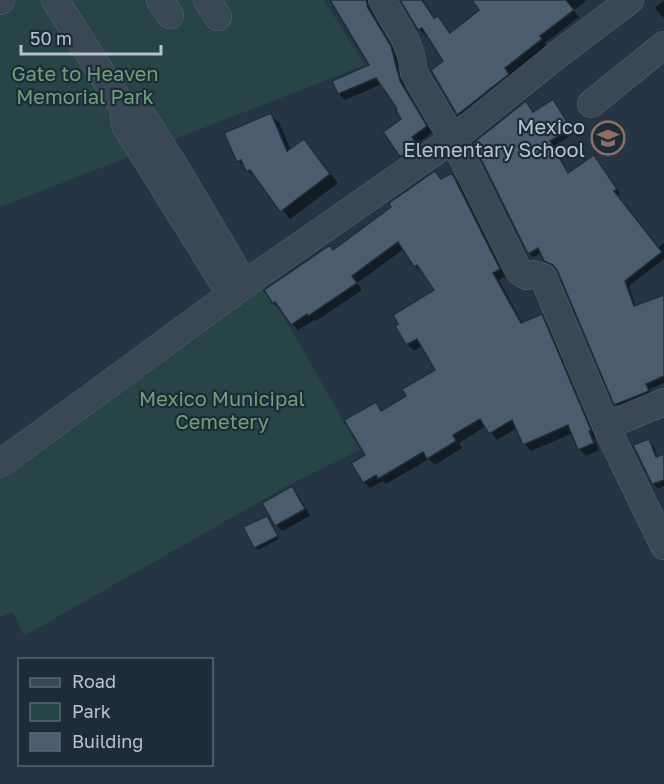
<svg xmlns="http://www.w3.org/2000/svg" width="664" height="784" viewBox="0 0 664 784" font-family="'Golos Text',sans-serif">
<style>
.green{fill:#274546}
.shadow{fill:#0007}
.building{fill:#4c5c6f;stroke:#202e3c;stroke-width:1.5}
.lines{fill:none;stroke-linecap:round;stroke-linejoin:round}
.minor-casing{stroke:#586572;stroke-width:28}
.minor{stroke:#3a4754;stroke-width:27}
.labels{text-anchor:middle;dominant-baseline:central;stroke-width:4.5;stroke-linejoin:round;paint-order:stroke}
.park-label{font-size:20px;fill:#6ca175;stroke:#1e2c3a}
.poi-label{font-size:20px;fill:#b7c2ce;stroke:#1e2c3a;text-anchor:end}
</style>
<rect width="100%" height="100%" fill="#253545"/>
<!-- green -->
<g class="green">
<path d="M0 0H324L365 65 0 207Z"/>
<path d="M246 271 281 312 360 450 287 486 24 636 13 612 0 617V445Z"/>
</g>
<!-- shadow -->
<g class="shadow">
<path d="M332 0H374L372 7 374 15 397 54 406 89 432 133 417 144 422 152 407 162 401 156 403 119 399 109 382 84 345 100 339 94 371 66Z"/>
<path d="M402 0H423L435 19 438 18 451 34 482 10 474 0H587L574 10 579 17 545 43 547 46 510 75 514 81 465 120 458 114 433 70 445 61 428 34 426 36 419 29Z"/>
<path d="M664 0V19L655 8Z"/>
<path d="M553 101 575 133 554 146 569 174 598 162 620 194 617 196 658 248 664 243V259L629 286 636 307 664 296V383L650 389 652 396 620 409 616 405 559 270 545 260 542 253 533 257 529 253 526 103 534 113Z"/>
<path d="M271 115 279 123 291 150 304 140 338 183 290 219 258 178 256 179 238 161Z"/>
<path d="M452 175 459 182 506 276 499 280 523 324 541 316 548 322 596 437 594 438 599 450 586 456 579 449 573 433 531 451 525 444 517 428 497 440 486 426 459 443 462 448 435 465 429 459 386 484 383 481 370 488 364 482 376 404 382 410 408 397 437 370 422 346 414 351 407 344 436 290 423 271 422 272 415 266 404 249 357 283 362 290 316 321 314 320 298 330 274 303 334 252Z"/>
<path d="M649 441 654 446 658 458 664 461V486L658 489 653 483Z"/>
<path d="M292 488 298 494 310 516 282 531 276 525Z"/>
<path d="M267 517 279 539 258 550 255 547Z"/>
</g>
<!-- building -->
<g class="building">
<path d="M330 0H366L368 8 391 46 400 81 427 126 412 137 417 145 400 157 383 132 401 119 396 110 397 109 376 78 338 94 332 81 369 65Z"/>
<path d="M400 0H422L434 18 438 16 450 33 479 10 472 0H566L574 10 540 36 542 39 505 68 509 74 457 115 431 70 443 61 422 28 418 30Z"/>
<path d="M553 99 571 128 550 141 568 173 594 155 617 189 614 191 662 252 625 281 634 306 664 295V376L646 384 649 391 614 405 557 270 553 265 544 261 538 248 528 254 473 143 526 101 533 112Z"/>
<path d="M271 113 287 151 304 139 330 174 280 212 250 170 246 171 241 160 237 162 224 133Z"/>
<path d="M435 171 441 179 452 173 500 269 493 273 521 323 542 314 591 430 589 431 594 443 578 450 568 425 523 445 512 420 489 434 480 419 453 435 456 441 427 459 423 452 378 479 376 475 363 483 351 463 365 455 344 420 376 402 381 411 406 396 402 389 435 370 417 339 406 345 395 326 398 324 393 315 434 290 417 265 414 267 398 242 352 276 357 283 308 316 307 314 291 325 275 302 273 304 264 290 330 245 333 250 391 207 389 203Z"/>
<path d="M649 439 656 457 664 454V480L652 484 633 445Z"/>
<path d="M292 486 305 509 275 526 262 503Z"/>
<path d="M267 516 278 536 254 548 243 527Z"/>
</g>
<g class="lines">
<!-- minor casing -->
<g class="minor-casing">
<g id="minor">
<path d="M55 0 123 107 125 125 231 295"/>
<path d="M160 0 170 15"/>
<path d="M207 0 218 17"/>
<path d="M382 0 405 39 411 55 414 73 453 139 516 266 520 272 527 276 534 274 543 277 606 426 664 402"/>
<path d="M0 1 1 0"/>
<path d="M591 104 664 45"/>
<path d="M123 107 141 114 172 162 244 283"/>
<path d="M606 426 664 546"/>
<path d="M0 464 245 284 453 139 556 56 630 0"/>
</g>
</g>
<!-- minor -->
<use href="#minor" class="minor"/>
</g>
<!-- icons -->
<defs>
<g id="school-ring" transform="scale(1.725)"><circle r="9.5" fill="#1e2c3a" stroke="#8d6e63" stroke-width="1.5"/><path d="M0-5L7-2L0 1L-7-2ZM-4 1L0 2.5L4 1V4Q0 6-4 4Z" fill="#8d6e63"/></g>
</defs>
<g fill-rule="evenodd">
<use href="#school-ring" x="608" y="138"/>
</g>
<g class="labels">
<!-- park labels -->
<g class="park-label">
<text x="85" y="73">Gate to Heaven<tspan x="85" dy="23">Memorial Park</tspan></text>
<text x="222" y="398">Mexico Municipal<tspan x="222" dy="23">Cemetery</tspan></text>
</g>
<!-- poi labels -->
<g class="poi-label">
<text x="585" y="126">Mexico<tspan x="585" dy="23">Elementary School</tspan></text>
</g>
</g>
<!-- legend -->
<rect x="18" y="658" width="195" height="108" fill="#1e2c3a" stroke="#5b6875" stroke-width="1.5"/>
<rect x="30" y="678" width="30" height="9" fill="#3a4754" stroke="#5b6875" stroke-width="1.5"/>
<text x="72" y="688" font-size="18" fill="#b7c2ce">Road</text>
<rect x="30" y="703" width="30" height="18" fill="#274546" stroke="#5b6875" stroke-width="1.5"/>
<text x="72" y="718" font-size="18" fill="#b7c2ce">Park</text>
<rect x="30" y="733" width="30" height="18" fill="#4c5c6f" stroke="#5b6875" stroke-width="1.5"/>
<text x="72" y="748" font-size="18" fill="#b7c2ce">Building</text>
<!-- scale -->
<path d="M21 45v9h140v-9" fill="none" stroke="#b7c2ce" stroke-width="3"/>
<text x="30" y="45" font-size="18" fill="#b7c2ce" stroke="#1e2c3a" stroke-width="4.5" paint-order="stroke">50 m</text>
</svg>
